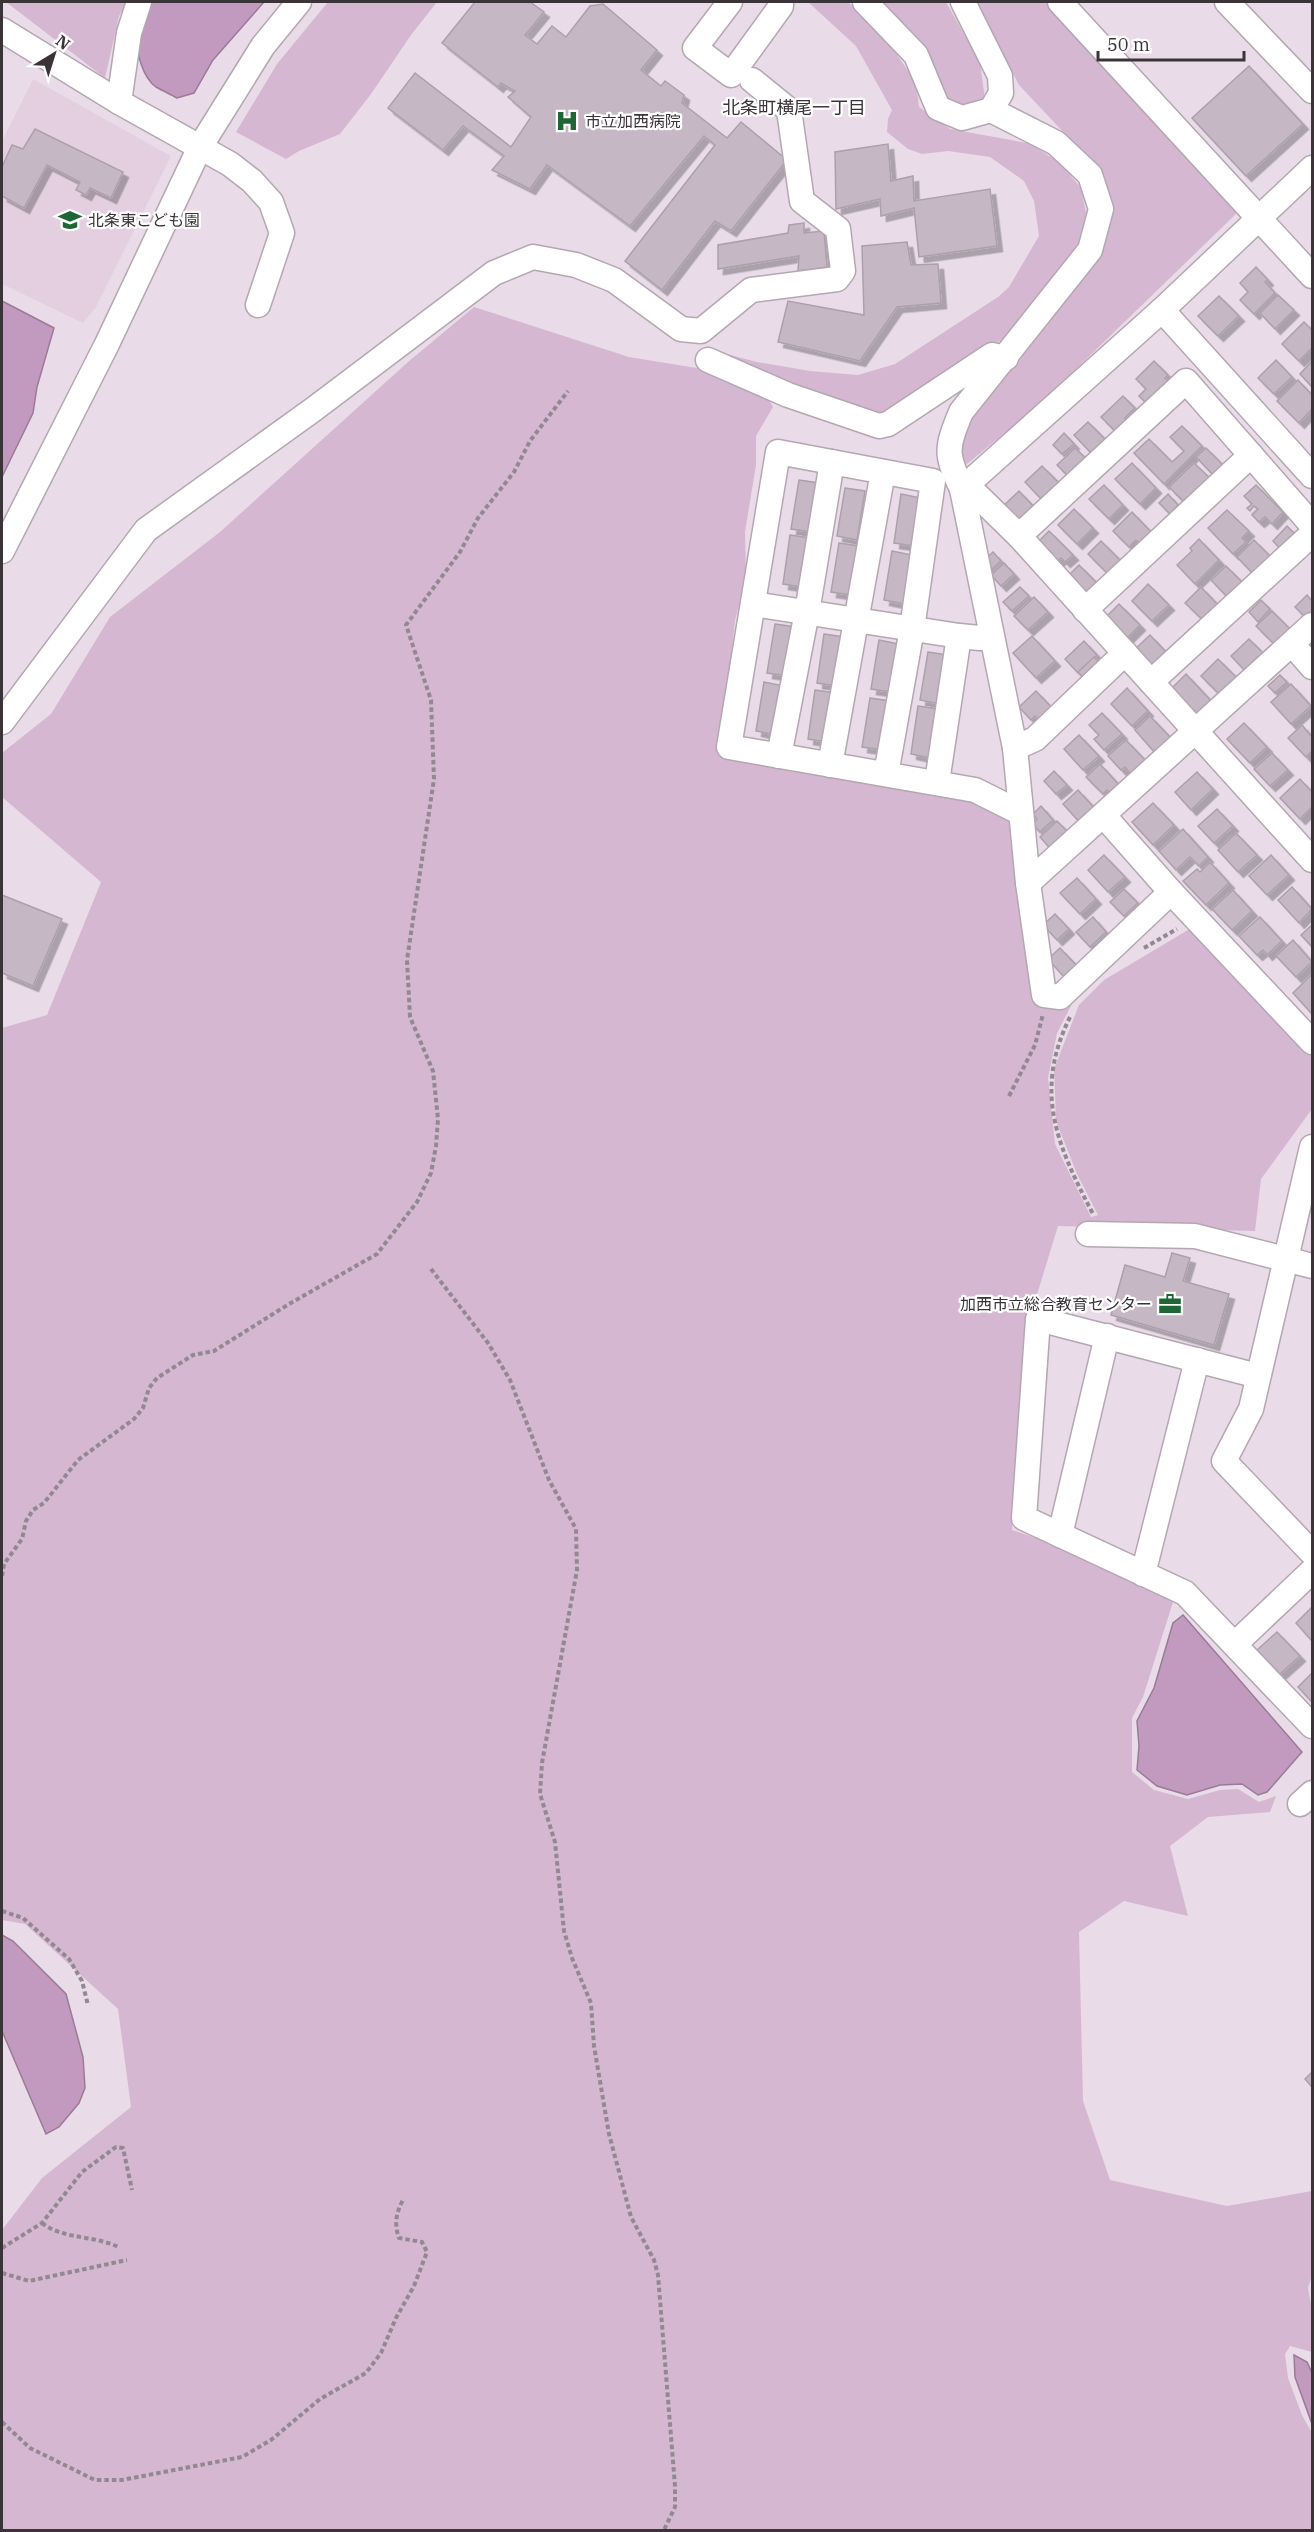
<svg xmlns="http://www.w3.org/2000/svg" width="1314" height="2532" viewBox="0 0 1314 2532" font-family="'IBM Plex Serif','Noto Sans JP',serif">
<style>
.built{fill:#e3cfe0}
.green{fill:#d5b7d1}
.water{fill:#c39abf;stroke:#9a7b97;stroke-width:1.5}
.building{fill:#c5b8c4;stroke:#ada0ab;stroke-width:1.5;filter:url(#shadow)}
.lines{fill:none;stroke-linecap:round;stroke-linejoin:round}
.minor-casing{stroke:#b4a7b2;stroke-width:27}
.path{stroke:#928891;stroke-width:4;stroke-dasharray:4.5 3;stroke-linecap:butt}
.minor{stroke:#fff;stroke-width:24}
.labels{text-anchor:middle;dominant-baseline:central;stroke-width:4.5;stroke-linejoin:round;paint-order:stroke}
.poi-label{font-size:16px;fill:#3a3439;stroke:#fff;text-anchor:start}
.neighbourhood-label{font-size:18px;fill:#3a3439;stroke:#fff}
</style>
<defs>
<filter id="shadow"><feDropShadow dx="5.5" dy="5.5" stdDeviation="0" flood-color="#0004"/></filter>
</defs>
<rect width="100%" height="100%" fill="#e9dce8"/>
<!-- built -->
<path class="built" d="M33 79 171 156 96 307 83 323 2 284V141Z"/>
<!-- green -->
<g class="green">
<path d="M6 2H127L119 16 105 78Z"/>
<path d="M328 2H437L411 35 371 94 340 134 299 151 286 159 236 132 277 64Z"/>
<path d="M808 2H848L886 38 916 83 919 107 950 129 1027 143 1040 150 1060 163 1081 188 1086 213 1078 243 1062 268 1001 340 892 415 870 418 715 351 757 362 810 371 858 375 895 364 998 297 1009 287 1039 236 1034 201 1024 181 990 157 948 151 922 154 908 149 887 132 888 119 892 110 856 46Z"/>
<path d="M882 2H946L980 63 985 99 970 109 948 99 937 86 929 53Z"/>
<path d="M975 2H1051L1240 210 1041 403 967 464 961 460 956 436 970 414 1018 362 1102 250 1113 207 1099 170 1019 85Z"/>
<path d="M474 307 629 357 709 370 766 394 773 407 756 436V465L745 532 746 576 735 621 721 747 883 777 1019 815 1050 993 1069 1001 1071 1006 1057 1033 1048 1078 1055 1144 1091 1217 1098 1215 1077 1174 1056 1121 1054 1069 1079 1005 1104 980 1193 927 1312 1055V1109L1261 1179 1255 1231 1058 1226 1032 1311 1012 1530 1097 1559 1173 1602 1143 1697 1132 1718V1772L1154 1790 1188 1799 1220 1790 1238 1789 1259 1802 1276 1796 1270 1812 1208 1817 1170 1846 1188 1916 1124 1901 1079 1932 1083 2101 1110 2180 1227 2206 1312 2191V2275L1308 2288 1312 2310V2352L1290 2346 1285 2354 1288 2378 1302 2415 1312 2433V2530H2V2230L42 2178 131 2107 118 2009 25 1924 2 1920V1028L47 1015 101 882 2 797V753L51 714 110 617 220 532 408 362Z"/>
</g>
<!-- water -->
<g class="water">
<path d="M152 2H264L213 60 194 93 177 98C170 94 163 91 156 87 143 78 135 51 138 36 141 25 148 13 152 2Z"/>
<path d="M2 301 54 328 37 387 33 413 2 477Z"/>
<path d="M1183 1615 1302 1752 1267 1792 1258 1795 1242 1784 1220 1785 1187 1795 1157 1786 1137 1770 1139 1746 1137 1721 1154 1688 1173 1623Z"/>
<path d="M2 1935 13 1941 66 1994 83 2057 85 2088 79 2103 59 2127 46 2134 2 2031Z"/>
<path d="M1294 2355 1307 2362 1312 2373V2424L1295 2377Z"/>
</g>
<!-- building -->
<g class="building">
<path d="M475 2H530L544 12 525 35 537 44 552 26 566 37 590 6 603 4 657 50 641 70 661 86 665 81 684 95 682 103 727 138 741 122 787 160 731 231 715 221 662 290 625 261 715 145 704 136 630 226 547 165 530 189 492 170 504 156 463 126 443 150 388 108 415 73 511 147 531 117 508 97 515 91 501 83 498 87 442 43Z"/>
<path d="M1249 66 1303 124 1246 176 1192 118Z"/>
<path d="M35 129 123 172 111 198 90 188 86 195 76 190 80 182 47 165 24 208 2 196V167L12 145 23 149Z"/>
<path d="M888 144 891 181 913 176 914 201 990 189 997 246 919 257 914 208 881 216 880 199 836 209 835 152Z"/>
<path d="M804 223V233L824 231 827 267 798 271 799 256 718 269V245L788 233 789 225Z"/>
<path d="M907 242 911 265 938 264 941 303 897 307 860 361 778 342 788 301 864 315 862 246Z"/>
<path d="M1256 267 1268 280 1265 282 1275 293 1254 314 1240 300 1248 292 1240 283Z"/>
<path d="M1278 295 1294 310 1275 329 1260 313Z"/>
<path d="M1219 296 1239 316 1218 336 1198 316Z"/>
<path d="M1304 322 1312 330V348L1299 361 1282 344Z"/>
<path d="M1276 360 1292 377 1274 394 1258 378Z"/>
<path d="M1154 361 1168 375 1165 378 1172 385 1150 407 1139 396 1146 389 1136 379Z"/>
<path d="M1312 361V387L1300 374Z"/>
<path d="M1298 380 1312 395V409L1299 423 1277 401Z"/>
<path d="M1123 396 1135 408 1125 418 1131 423 1119 435 1101 417Z"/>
<path d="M1088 422 1105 439 1091 453 1074 435Z"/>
<path d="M1182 426 1202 446 1164 484 1134 453 1149 439 1172 462 1184 451 1170 437Z"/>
<path d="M1064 433 1074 444 1062 454 1053 445Z"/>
<path d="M1075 448 1089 461 1071 479 1057 465Z"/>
<path d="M1206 448 1225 467 1215 477 1196 457Z"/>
<path d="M1132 463 1156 488 1140 504 1115 479Z"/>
<path d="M1194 463 1212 480 1187 505 1169 487Z"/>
<path d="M1042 466 1062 486 1045 503 1025 482Z"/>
<path d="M799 480 819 483 811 532 791 529Z"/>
<path d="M1104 485 1123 505 1109 519 1089 499Z"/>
<path d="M1256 485 1283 512 1272 524 1265 517 1259 522 1252 515 1258 509 1254 506 1250 511 1247 508 1252 504 1244 496Z"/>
<path d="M845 488 865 491 857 540 837 536Z"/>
<path d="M1019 491 1038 511 1021 527 1001 508Z"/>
<path d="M901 494 921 498 914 546 894 543Z"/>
<path d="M1168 494 1178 505 1170 514 1159 503Z"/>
<path d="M1074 509 1093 528 1077 544 1058 525Z"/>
<path d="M1227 510 1249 531 1242 538 1246 542 1233 554 1208 528Z"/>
<path d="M1132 512 1155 536 1143 547 1136 540 1129 547 1113 531Z"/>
<path d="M1287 526 1299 538 1284 553 1273 541Z"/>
<path d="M1049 531 1073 555 1065 562 1061 558 1053 566 1034 546Z"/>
<path d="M790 535 810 538 802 587 783 584Z"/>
<path d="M1199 539 1219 560 1195 584 1177 565 1192 551 1190 548Z"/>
<path d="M1254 540 1273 559 1255 576 1237 557Z"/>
<path d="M1101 541 1122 562 1109 575 1088 554Z"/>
<path d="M839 543 859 546 851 595 831 592Z"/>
<path d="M892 551 912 555 904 604 884 600Z"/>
<path d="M993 552 1001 561 990 571 982 562Z"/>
<path d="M1004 563 1014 574 1001 586 991 575Z"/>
<path d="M1079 565 1101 587 1084 603 1063 581Z"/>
<path d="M1226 566 1244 584 1229 599 1211 580Z"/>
<path d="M1148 584 1169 605 1152 621 1132 601Z"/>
<path d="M1020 587 1029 596 1012 611 1003 602Z"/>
<path d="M1201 587 1220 607 1205 622 1185 603Z"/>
<path d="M1307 595 1312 601V617L1309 621 1295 607Z"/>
<path d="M1034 597 1048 612 1028 630 1014 616Z"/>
<path d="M1261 600 1270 609 1258 622 1249 612Z"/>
<path d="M1119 604 1140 625 1124 641 1103 620Z"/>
<path d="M1272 611 1290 629 1274 644 1256 626Z"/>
<path d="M775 624 795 627 787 676 767 673Z"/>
<path d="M824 634 844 637 836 686 817 683Z"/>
<path d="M1150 635 1169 655 1151 672 1132 652Z"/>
<path d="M1032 636 1055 661 1036 678 1013 653Z"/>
<path d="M1249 639 1266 656 1248 674 1231 656Z"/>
<path d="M879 640 899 644 891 692 871 689Z"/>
<path d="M1084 641 1097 655 1078 673 1065 659Z"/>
<path d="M928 652 947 655 940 704 920 700Z"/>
<path d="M1094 657 1103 667 1087 682 1078 672Z"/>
<path d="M1218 659 1237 678 1220 695 1201 676Z"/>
<path d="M1186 674 1214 704 1194 723 1166 694Z"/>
<path d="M1280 675 1287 682 1275 693 1268 686Z"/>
<path d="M764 682 784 686 776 735 756 731Z"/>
<path d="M1291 684 1311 706 1291 724 1271 702Z"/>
<path d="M1127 688 1148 711 1132 726 1111 704Z"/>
<path d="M815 690 835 693 827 742 808 739Z"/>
<path d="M1036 691 1056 712 1043 725 1035 716 1031 720 1019 707Z"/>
<path d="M870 698 890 701 882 750 862 747Z"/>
<path d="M918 706 938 709 930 758 911 754Z"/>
<path d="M1102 713 1122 734 1104 750 1094 739 1099 735 1089 725Z"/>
<path d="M1150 716 1171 738 1155 753 1135 730Z"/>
<path d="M1244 723 1267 747 1250 763 1227 739Z"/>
<path d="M1302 725 1312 737V751L1306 757 1288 738Z"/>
<path d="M1079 735 1099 756 1083 770 1064 749Z"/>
<path d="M1126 740 1147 762 1132 776 1125 767 1121 770 1108 756Z"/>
<path d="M1272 753 1288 770 1270 786 1254 769Z"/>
<path d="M1100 764 1120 786 1111 794 1107 790 1103 794 1086 777Z"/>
<path d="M1054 771 1067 785 1056 794 1044 781Z"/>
<path d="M1197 772 1213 789 1191 810 1175 792Z"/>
<path d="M1300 779 1312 792V807L1300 819 1280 798Z"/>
<path d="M1078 790 1098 812 1083 826 1063 804Z"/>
<path d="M1153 803 1174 825 1153 845 1132 822Z"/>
<path d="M1041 806 1053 820 1040 832 1032 824 1037 819 1033 814Z"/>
<path d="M1217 809 1233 826 1214 843 1198 826Z"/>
<path d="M1057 821 1073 837 1055 854 1040 837Z"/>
<path d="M1183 829 1208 857 1199 866 1190 857 1176 870 1159 851Z"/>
<path d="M1236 833 1257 855 1238 872 1218 850Z"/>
<path d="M1104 855 1125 877 1108 892 1088 870Z"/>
<path d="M1271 855 1289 875 1267 895 1249 876Z"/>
<path d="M1210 862 1229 883 1206 905 1183 881 1197 869 1200 872Z"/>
<path d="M1077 878 1096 899 1080 914 1060 893Z"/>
<path d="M1292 887 1312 909 1299 923 1278 900Z"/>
<path d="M1124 889 1138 903 1124 916 1110 902Z"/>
<path d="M1233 890 1252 911 1232 930 1212 909Z"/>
<path d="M2 895 62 919 33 986 2 973Z"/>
<path d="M1055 914 1069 929 1057 940 1043 925Z"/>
<path d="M1093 917 1106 932 1090 947 1076 932Z"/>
<path d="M1260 917 1282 941 1267 955 1263 950 1257 955 1239 936Z"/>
<path d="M1312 925V947L1301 935Z"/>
<path d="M1293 940 1312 962 1296 977 1276 956Z"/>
<path d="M1060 948 1077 966 1064 977 1048 959Z"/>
<path d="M1312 974V1014L1293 993Z"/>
<path d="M1172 1253 1190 1258 1183 1281 1229 1294 1214 1345 1111 1315 1125 1265 1165 1277Z"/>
<path d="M1312 1607V1641L1296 1623Z"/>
<path d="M1277 1632 1300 1656 1280 1674 1257 1650Z"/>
<path d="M1312 1673V1702L1298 1687Z"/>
<path d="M1312 2072V2087L1305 2079Z"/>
</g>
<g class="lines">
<!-- minor casing -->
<g class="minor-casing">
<g id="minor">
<path d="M730 2 695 48 731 75 781 6V2"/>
<path d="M865 2 916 55 938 108 962 118 991 110 1001 93 1000 76 963 2"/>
<path d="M1060 2 1312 276"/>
<path d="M1227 2 1312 91"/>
<path d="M2 30 119 102 230 164 252 181 271 202 282 233 258 305"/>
<path d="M119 102 129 33 139 2"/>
<path d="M991 110 1056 143 1090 175 1101 209 1090 250 961 412C946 449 945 453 962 489L1015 748 1028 883 1044 995 1060 997 1171 892 1312 1042"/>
<path d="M1162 310 1312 476"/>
<path d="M708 360 788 395 879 426 888 424 992 355 1006 358"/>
<path d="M962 489 977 495 1019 536 1312 860"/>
<path d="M962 489 1162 310 1312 168"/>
<path d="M1019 536 1186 381 1312 525"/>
<path d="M2 551 107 344 200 147 263 46 299 2"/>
<path d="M753 604 959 636 980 638 991 633"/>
<path d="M1085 610 1251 455"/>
<path d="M1292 644 1312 667"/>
<path d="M1151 682 1312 534"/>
<path d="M2 722 146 530 314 409 494 273 533 257 576 265 614 280 681 329 701 331 751 290 837 279 843 271 838 229 802 201 789 110 752 80"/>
<path d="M1015 748 1035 739 1125 653"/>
<path d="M779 756 807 612 832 462"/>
<path d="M830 765 883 472"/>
<path d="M886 774 912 629 933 481 778 452 729 747 975 790 1021 813"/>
<path d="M937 782 959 636"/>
<path d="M1104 816 1171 892"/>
<path d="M1028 883 1312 625"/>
<path d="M1312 1147 1251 1409 1224 1461 1312 1553"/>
<path d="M1088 1234 1195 1236 1312 1266"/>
<path d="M1258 1376 1038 1319 1024 1518 1185 1593 1312 1726"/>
<path d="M1060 1535 1107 1336"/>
<path d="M1143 1574 1197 1360"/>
<path d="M1235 1644 1312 1571"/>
<path d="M1300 1804 1312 1793"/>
</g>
</g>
<!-- path -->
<g class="path">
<path d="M1144 948 1177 929"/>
<path d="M1070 1017C1033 1092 1057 1145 1093 1214"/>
<path d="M1009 1096 1035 1045 1043 1014"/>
<path d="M431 1269 488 1343 510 1380 549 1480 576 1529 577 1570 542 1763 540 1794 555 1842 564 1931 572 1958 591 2003 594 2046 609 2134 631 2217 654 2260 658 2275 675 2486V2507L664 2530"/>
<path d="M2 1576 4 1564 22 1539 26 1521 33 1510 44 1503 78 1460 134 1419 143 1408 149 1388 157 1378 193 1355 214 1351 289 1304 377 1254 417 1202 431 1173 436 1146 438 1119 433 1071 410 1017 407 960 434 779 431 700 406 625 460 552 478 518 514 472 530 441 568 391"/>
<path d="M2 1911 23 1918 69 1959 82 1981 88 2005"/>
<path d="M42 2223C63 2240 97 2235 120 2248"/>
<path d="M2 2248 42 2223 82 2172 116 2147 123 2148 132 2190"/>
<path d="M2 2273 29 2281 127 2260"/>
<path d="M2 2422 30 2448 95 2480H122L242 2457 271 2440 320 2399 366 2373 381 2353 396 2318 414 2286 427 2252 422 2242 399 2238C394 2224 396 2213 403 2200"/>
</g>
<!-- minor -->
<use href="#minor" class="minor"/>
</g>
<!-- icons -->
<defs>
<g id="hospital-bare" transform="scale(1.8)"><path d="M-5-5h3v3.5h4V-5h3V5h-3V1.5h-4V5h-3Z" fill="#1e6633" stroke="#fff" stroke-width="2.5" paint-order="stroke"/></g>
<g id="school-bare" transform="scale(1.8)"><path d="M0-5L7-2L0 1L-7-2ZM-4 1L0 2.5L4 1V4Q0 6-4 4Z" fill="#1e6633" stroke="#fff" stroke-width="2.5" paint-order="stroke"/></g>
<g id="office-bare" transform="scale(1.8)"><path d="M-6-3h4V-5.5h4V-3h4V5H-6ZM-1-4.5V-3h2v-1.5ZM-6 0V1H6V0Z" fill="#1e6633" stroke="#fff" stroke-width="2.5" paint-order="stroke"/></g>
</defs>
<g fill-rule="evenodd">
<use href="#hospital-bare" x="567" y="121"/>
<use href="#school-bare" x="70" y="220"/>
<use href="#office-bare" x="1170" y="1304"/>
</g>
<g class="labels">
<!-- poi labels -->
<g class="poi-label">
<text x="585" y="121">市立加西病院</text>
<text x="88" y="220">北条東こども園</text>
<text x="1152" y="1304" text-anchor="end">加西市立総合教育センター</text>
</g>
<!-- neighbourhood labels -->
<g class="neighbourhood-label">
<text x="794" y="107">北条町横尾一丁目</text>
</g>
</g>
<!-- border -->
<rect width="1314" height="2532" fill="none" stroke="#3a3439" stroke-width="6"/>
<!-- north arrow -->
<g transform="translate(54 54) rotate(38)" stroke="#ffffff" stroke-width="4.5" paint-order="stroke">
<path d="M0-4.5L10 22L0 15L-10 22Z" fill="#3a3439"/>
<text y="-9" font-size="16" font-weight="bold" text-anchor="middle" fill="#3a3439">N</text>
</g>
<!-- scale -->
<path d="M1098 51v9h146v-9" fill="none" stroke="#3a3439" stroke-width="3"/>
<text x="1107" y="51" font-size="18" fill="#3a3439" stroke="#ffffff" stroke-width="4.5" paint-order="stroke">50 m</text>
</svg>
